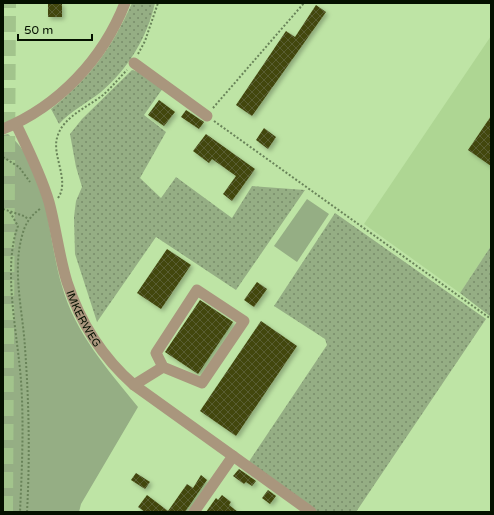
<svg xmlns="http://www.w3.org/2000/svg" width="494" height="515" viewBox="0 0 494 515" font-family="'Varela Round',sans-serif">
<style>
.built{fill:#aed693}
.grass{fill:url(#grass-dots)}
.park{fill:#95ae84}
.building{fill:url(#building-cross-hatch);filter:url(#shadow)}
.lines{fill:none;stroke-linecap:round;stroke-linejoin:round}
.highway-tunnel{stroke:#a2c48c;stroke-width:16;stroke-dasharray:16 8;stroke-linecap:butt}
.path{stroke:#698359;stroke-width:2;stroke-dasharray:2 2;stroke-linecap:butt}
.minor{stroke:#a9967d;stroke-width:11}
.labels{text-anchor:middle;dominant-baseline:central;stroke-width:4;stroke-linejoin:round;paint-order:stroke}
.street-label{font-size:11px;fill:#051100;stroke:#bee4a5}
</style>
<defs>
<pattern id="grass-dots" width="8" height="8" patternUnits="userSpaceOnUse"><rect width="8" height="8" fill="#95ae84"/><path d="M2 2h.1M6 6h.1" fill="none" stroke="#788c6a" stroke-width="1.8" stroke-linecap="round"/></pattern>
<pattern id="building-cross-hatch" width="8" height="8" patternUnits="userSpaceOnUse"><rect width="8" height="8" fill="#424610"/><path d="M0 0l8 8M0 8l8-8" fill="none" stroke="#595d30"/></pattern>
<filter id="shadow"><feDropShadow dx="2.5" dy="2.5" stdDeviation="2" flood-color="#0004"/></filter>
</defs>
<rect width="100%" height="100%" fill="#bee4a5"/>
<!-- built -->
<path class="built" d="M491 36V246L460 293 364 224Z"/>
<!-- grass -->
<g class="grass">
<path d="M132 3H155C147 38 128 69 101 92 87 103 71 111 59 124L51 109C90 78 112 48 132 3Z"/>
<path d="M132 70 142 73 163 88 144 115 166 132 140 178 161 198 176 177 232 218 252 186 305 190 236 290 156 237 97 322 75 254 74 217 76 201 82 187 76 167 70 134 82 119Z"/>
<path d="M335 213 486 319 356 512H316L248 463 327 345 325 339 274 306Z"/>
<path d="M491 246V317L460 293Z"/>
</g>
<!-- park -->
<g class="park">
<path d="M8 134C50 169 47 238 62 286 75 333 108 370 138 407L81 504 79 512H3V135Z"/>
<path d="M307 199 329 214 297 262 274 246Z"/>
</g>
<!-- building -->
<g class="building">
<rect x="48" y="3" width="14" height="14"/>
<path d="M316 5 326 12 252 116 236 105 286 31 295 37Z"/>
<path d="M159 100 175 112 164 126 148 115Z"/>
<path d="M186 110 204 122 199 129 181 117Z"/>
<path d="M491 116V166L468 150Z"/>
<path d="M264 128 276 137 268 149 256 140Z"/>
<path d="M206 134 255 169 232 201 223 194 236 176 212 159 209 163 193 151Z"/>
<path d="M167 249 191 265 161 309 137 293Z"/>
<path d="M257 282 267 289 254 307 244 300Z"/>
<path d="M200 300 233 322 198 374 165 352Z"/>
<path d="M261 321 297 346 236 436 200 411Z"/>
<path d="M239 469 256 481 252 486 246 482 244 484 233 476Z"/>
<path d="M136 473 150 482 145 489 131 480Z"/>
<path d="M201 475 207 480 185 512H145L138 507 147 495 168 511 187 484 193 488Z"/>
<path d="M268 490 276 496 270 504 262 498Z"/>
<path d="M222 495 231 502 229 505 238 512H206L216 498 218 500Z"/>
</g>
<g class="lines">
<!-- highway-tunnel -->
<path class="highway-tunnel" d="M5 512 8 3"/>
<!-- path -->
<g class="path">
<path d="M138 54 145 41 158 3"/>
<path d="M213 108 304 3"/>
<path d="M214 121 491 319"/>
<path d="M3 157 19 167 30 182"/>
<path d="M58 198C70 181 52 156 57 138 62 117 88 107 103 95 112 87 119 78 127 70"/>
<path d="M3 209 24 216 28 219"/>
<path d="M10 212 18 226C2 268 18 336 21 381 24 424 22 469 20 512"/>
<path d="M27 512C30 457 29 402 25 348 23 312 12 272 22 236 25 224 30 216 40 209"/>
</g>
<!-- minor -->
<g class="minor">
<path d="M134 63 207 116"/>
<path id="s1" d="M16 124C28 149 41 175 49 202 56 228 59 256 67 282 80 322 102 357 134 385L311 512"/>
<path d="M3 129C59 106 103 59 125 3"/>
<path d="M134 385 163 367 202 383 244 321 197 290 156 353 163 367"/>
<path d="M194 512 233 456"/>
</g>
</g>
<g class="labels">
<!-- street labels -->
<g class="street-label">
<text stroke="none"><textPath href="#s1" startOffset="207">IMKERWEG</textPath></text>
</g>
</g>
<!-- border -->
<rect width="494" height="515" fill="none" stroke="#051100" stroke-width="8"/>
<!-- scale -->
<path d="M18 34v6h74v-6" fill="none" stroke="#051100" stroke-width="2"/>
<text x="24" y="34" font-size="12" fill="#051100" stroke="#bee4a5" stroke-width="3" paint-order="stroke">50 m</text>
</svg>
